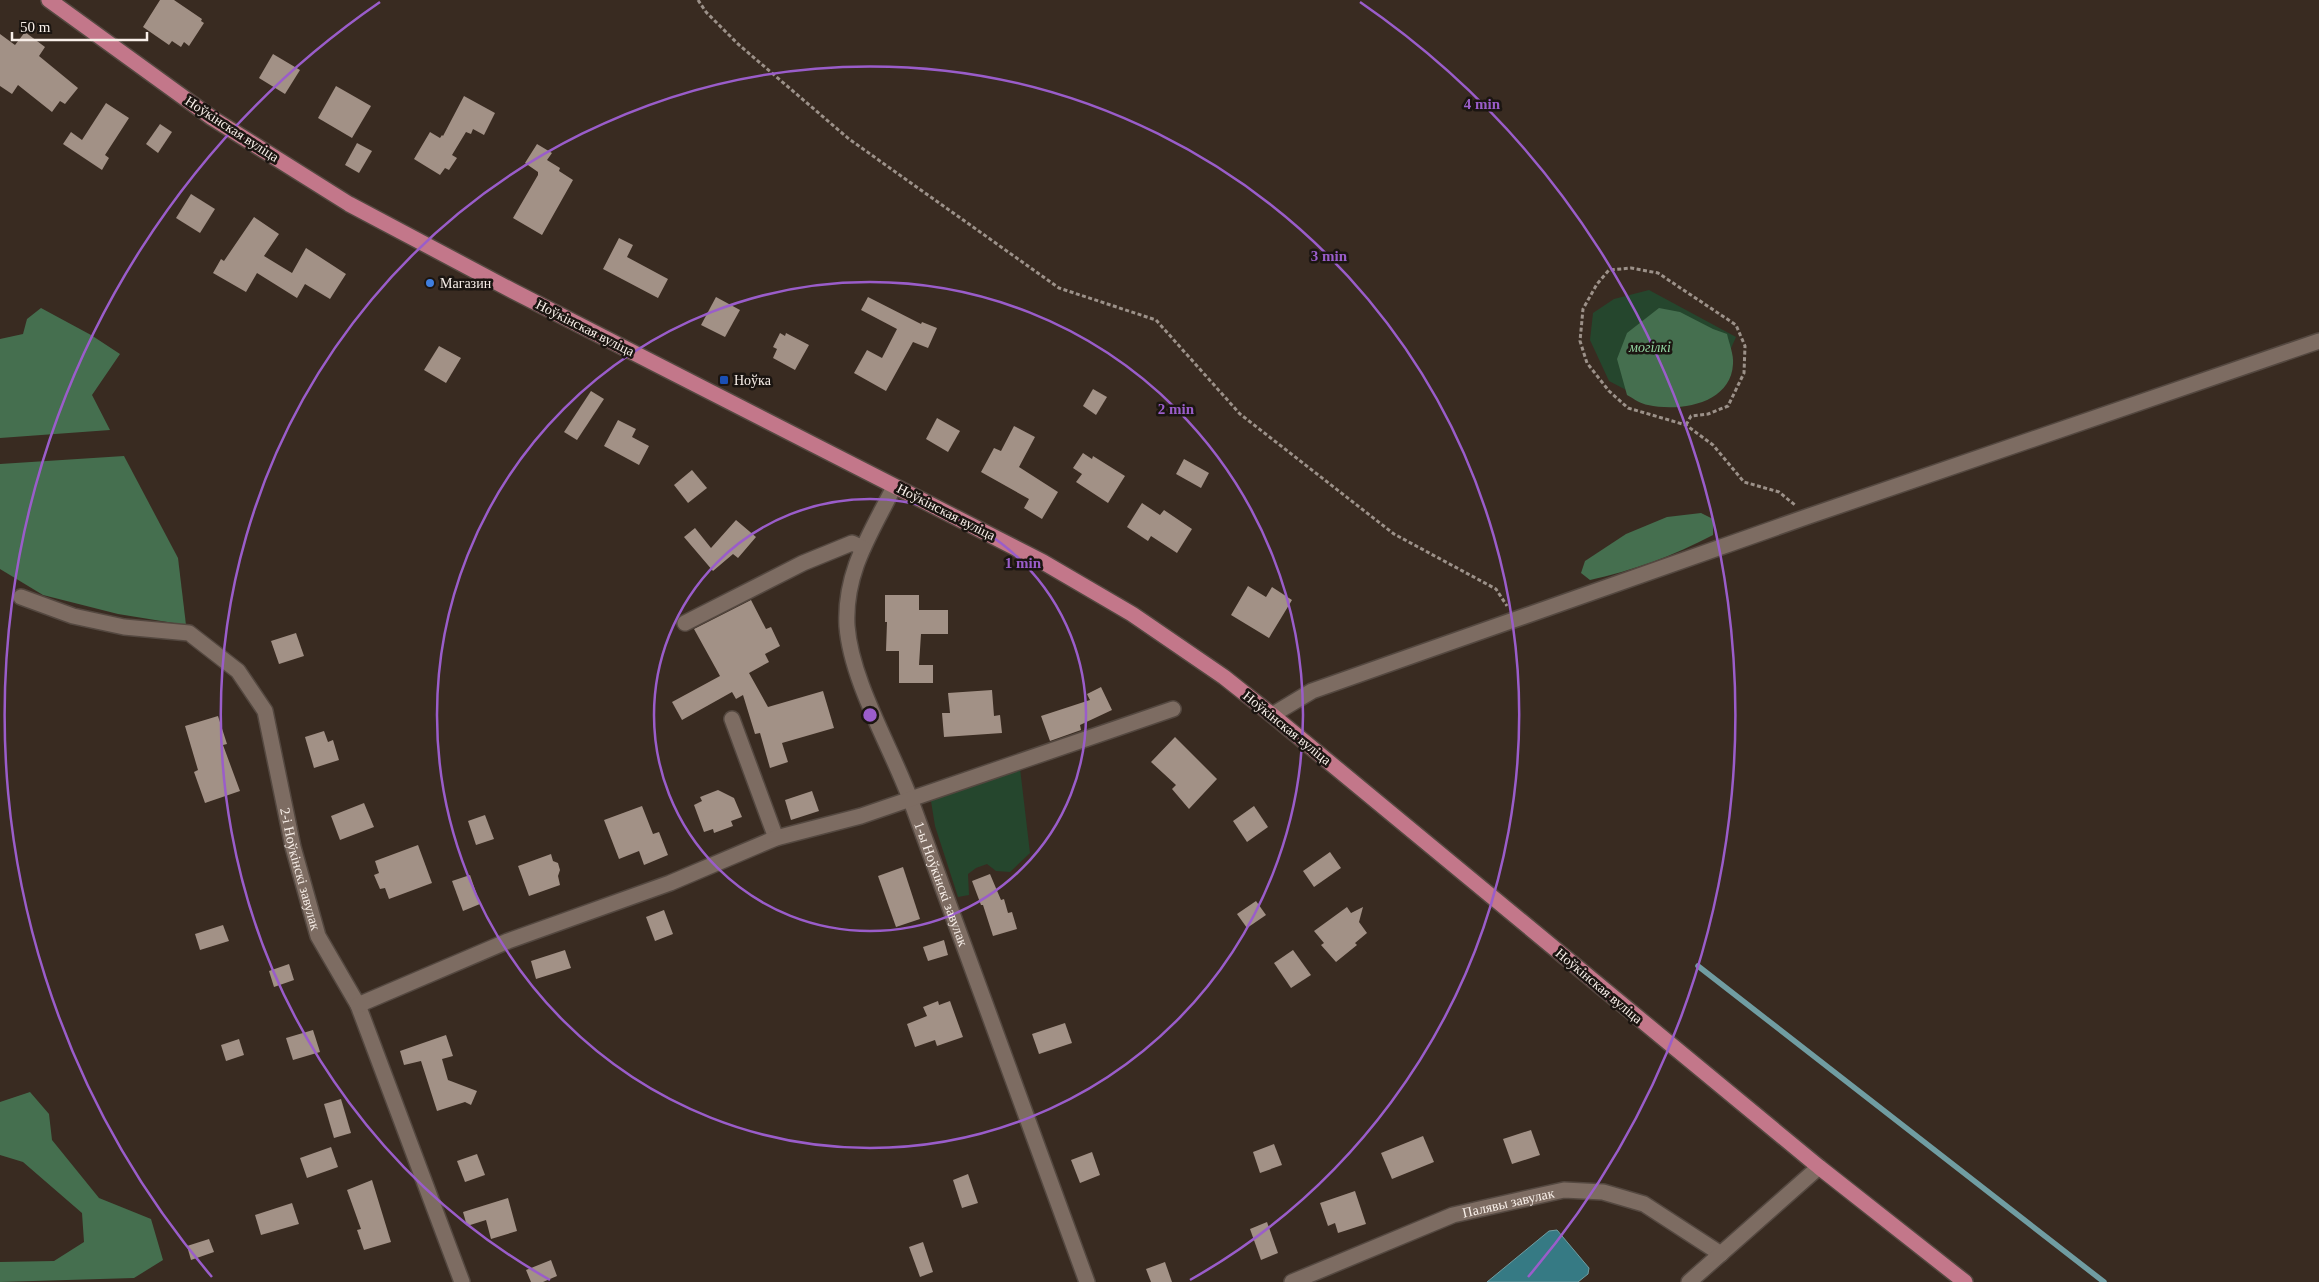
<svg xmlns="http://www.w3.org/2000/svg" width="2319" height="1282" viewBox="0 0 2319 1282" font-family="'Times New Roman',serif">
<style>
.green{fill:#25462d}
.forest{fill:#456f4f}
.water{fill:#367a84;stroke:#709da2}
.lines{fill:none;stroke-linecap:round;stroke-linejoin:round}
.stream{stroke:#709da2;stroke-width:5.5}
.building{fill:#a29186}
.minor-casing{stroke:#544840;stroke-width:18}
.major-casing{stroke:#544840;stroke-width:18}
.path{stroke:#9c9189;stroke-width:3;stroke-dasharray:4 2.5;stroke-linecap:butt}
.minor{stroke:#7d6c62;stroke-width:15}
.major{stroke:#c3778a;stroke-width:15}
.ring{fill:none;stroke:#9a5dca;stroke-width:2.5}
.shop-dot{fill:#3f7fe0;stroke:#1b1511;stroke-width:2}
.transit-dot{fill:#1a4fb4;stroke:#1b1511;stroke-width:2}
.labels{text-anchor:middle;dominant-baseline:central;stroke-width:5;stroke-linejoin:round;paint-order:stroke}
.street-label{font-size:14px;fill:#f8efe9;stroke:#1b1511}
.poi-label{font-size:14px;fill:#f8efe9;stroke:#1b1511;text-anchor:start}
.park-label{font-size:14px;font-style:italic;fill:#93d7a3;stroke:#1b1511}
.centre{fill:#9a5dca;stroke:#1b1511;stroke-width:2.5}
.ring-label{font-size:15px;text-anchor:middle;font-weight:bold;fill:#9a5dca;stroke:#1b1511;stroke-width:5;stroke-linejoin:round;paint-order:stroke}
</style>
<rect width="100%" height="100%" fill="#392b21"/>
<!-- green -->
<g class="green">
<path d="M1649 290 1736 337 1708 400 1649 402 1609 381 1590 340 1593 313 1614 299Z"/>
<path d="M1020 768 1030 853 1010 872 996 871 987 864 976 868 968 874 969 895 958 897 935 826 930 795Z"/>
</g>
<!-- forest -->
<g class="forest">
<path d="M41 308 91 335 120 354 92 395 110 430 0 438V339L23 334 27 319Z"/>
<path d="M1659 308 1680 312 1713 329 1727 334C1729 343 1734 355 1733 364 1731 404 1680 412 1648 405 1641 404 1634 399 1627 395L1617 359 1627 333Z"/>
<path d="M124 456 178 558 186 625 118 614 43 595 0 569V464Z"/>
<path d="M1701 513 1713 519V535C1675 555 1632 571 1590 580L1581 573 1585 561 1626 534 1667 517Z"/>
<path d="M30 1092 49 1114 52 1140 99 1198 151 1219 163 1260 134 1278 0 1282V1262L54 1261 84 1242 82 1213 23 1162 0 1155V1102Z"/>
</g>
<!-- water -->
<path class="water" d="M1557 1230 1589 1268 1588 1274 1578 1282H1487L1549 1231Z"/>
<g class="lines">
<!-- stream -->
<path class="stream" d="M1698 966 2104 1282"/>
</g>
<!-- building -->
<g class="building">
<path d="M160 0H174L202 19 201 21 204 23 189 46 184 42 181 47 172 41 169 45 143 27Z"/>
<path d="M25 32 45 47 39 56 78 88 65 104 60 101 52 112 18 85 12 94 0 86V34L15 45Z"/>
<path d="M273 54 300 70 285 94 259 78Z"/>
<path d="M336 86 371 106 352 138 318 118Z"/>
<path d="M464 96 495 113 484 135 473 129 471 134 466 132 452 155 457 158 449 170 445 168 440 175 414 159 430 132 440 138 442 135 443 136Z"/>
<path d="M106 103 129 118 105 155 109 158 102 170 63 144 71 132 82 140Z"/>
<path d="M160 124 172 132 158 153 146 144Z"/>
<path d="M357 143 372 151 359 173 345 165Z"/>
<path d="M537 144 552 153 547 160 560 168 559 171 573 180 542 235 513 218 538 175V172L525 163Z"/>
<path d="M191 194 215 209 200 233 176 218Z"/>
<path d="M254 217 279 234 264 256 292 273 306 248 346 274 330 299 305 284 297 298 257 273 246 292 213 273 221 259 224 261Z"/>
<path d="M619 238 633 245 627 257 668 279 658 298 603 269Z"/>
<path d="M716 297 740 310 725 337 701 325Z"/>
<path d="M868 297 921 324 922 322 937 328 928 348 913 342 886 391 854 373 867 350 882 358 897 329 861 310Z"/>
<path d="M780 333 785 336 786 333 809 345 795 370 773 358 777 349 773 347Z"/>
<path d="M439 346 461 358 446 383 424 370Z"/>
<path d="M1093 389 1107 397 1096 415 1083 406Z"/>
<path d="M591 391 604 399 577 440 564 432Z"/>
<path d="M937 418 960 431 948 452 926 439Z"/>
<path d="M618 420 636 429 632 437 649 446 639 465 604 446Z"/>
<path d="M1014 426 1035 437 1019 467 1058 492 1042 519 1024 508 1029 499 981 472 994 448 1001 451Z"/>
<path d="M1083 453 1092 459 1093 456 1125 476 1108 503 1076 482 1082 474 1073 468Z"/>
<path d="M1184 459 1209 473 1201 488 1176 474Z"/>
<path d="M692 470 707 488 688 503 674 485Z"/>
<path d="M1142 503 1160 515 1164 510 1192 529 1177 553 1151 536 1148 541 1127 527Z"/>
<path d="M736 520 756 537 738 558 733 554 713 571 684 537 695 528 711 548Z"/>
<path d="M1248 586 1266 597 1272 587 1292 600 1269 638 1231 615Z"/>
<path d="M885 595H919V610H948V634H921L919 665H933V683H899V651H886L887 622H885Z"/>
<path d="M751 600 766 629 771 627 780 646 765 654 769 662 749 673 768 707 823 691 834 728 782 743 788 762 770 768 760 733 755 734 743 695 736 699 732 692 682 720 672 702 720 676 694 629Z"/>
<path d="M296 633 304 656 279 664 271 641Z"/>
<path d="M1101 687 1112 710 1080 725 1081 730 1050 741 1041 716 1090 700 1087 694Z"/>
<path d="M992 690 994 716 1000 715 1002 733 944 737 942 713H950L948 693Z"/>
<path d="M218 716 227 744 223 745 240 791 205 803 194 772 198 770 185 726Z"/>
<path d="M324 731 328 742 333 740 339 760 314 768 305 737Z"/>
<path d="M1175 737 1217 779 1189 809 1172 789 1176 785 1151 762Z"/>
<path d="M718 790 734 798 742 817 731 821 733 826 714 833 713 829 704 832 694 805 702 801 700 797Z"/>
<path d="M812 791 819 811 791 820 785 800Z"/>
<path d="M364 803 374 827 340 840 331 816Z"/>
<path d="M642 806 653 834 659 832 668 855 644 865 639 851 619 859 604 820Z"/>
<path d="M1254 806 1268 827 1247 842 1233 821Z"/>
<path d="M485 815 494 839 476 845 468 821Z"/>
<path d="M418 845 432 883 389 899 385 888 380 889 374 875 379 873 375 861Z"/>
<path d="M1330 852 1341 868 1314 887 1303 871Z"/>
<path d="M551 854 553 861 558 863 560 870 558 876 560 885 529 896 518 866Z"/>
<path d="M903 867 920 919 896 927 878 876Z"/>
<path d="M990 874 1001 900 1004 899 1008 913 1012 912 1017 929 993 936 983 905H981L972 881Z"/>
<path d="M470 875 480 904 463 911 452 881Z"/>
<path d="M1256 901 1266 915 1247 928 1237 914Z"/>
<path d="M1347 907 1351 913 1363 907 1359 922 1367 933 1355 943 1357 945 1336 962 1321 945 1324 943 1314 931Z"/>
<path d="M664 910 673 934 655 941 646 917Z"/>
<path d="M223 925 229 941 200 950 195 934Z"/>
<path d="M944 940 948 955 928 961 923 947Z"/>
<path d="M565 950 571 968 536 979 531 961Z"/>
<path d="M1293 950 1311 975 1291 988 1274 963Z"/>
<path d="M289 964 294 980 274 987 269 971Z"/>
<path d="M938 1001 939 1005 950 1001 963 1037 937 1046 935 1040 915 1047 907 1024 927 1016 923 1007Z"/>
<path d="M1065 1023 1072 1043 1039 1054 1032 1034Z"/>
<path d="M313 1030 320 1052 293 1060 286 1038Z"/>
<path d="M446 1035 453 1056 442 1059 448 1080 477 1091 471 1105 465 1102 437 1111 421 1061 404 1065 400 1051Z"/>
<path d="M239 1039 244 1055 226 1061 221 1045Z"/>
<path d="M341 1099 351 1133 334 1138 324 1104Z"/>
<path d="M1531 1130 1540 1155 1512 1164 1503 1139Z"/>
<path d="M1423 1136 1434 1162 1392 1179 1381 1153Z"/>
<path d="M1274 1144 1282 1165 1260 1173 1253 1152Z"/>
<path d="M331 1147 338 1167 307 1178 300 1158Z"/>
<path d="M1092 1152 1100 1175 1080 1183 1071 1160Z"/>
<path d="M477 1154 485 1175 465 1182 457 1161Z"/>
<path d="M968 1174 978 1203 962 1208 953 1180Z"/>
<path d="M372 1180 391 1242 364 1250 357 1230 361 1229 347 1190Z"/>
<path d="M1355 1191 1366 1224 1338 1233 1335 1223 1328 1226 1320 1203Z"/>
<path d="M508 1198 517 1231 491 1239 486 1220 467 1226 463 1212Z"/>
<path d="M292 1203 299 1224 261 1235 255 1215Z"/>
<path d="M1267 1222 1278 1253 1261 1260 1250 1229Z"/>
<path d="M209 1239 214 1252 191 1260 187 1246Z"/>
<path d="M923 1242 933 1272 920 1277 909 1247Z"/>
<path d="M551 1260 557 1276 543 1282H531L526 1270Z"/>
<path d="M1165 1262 1172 1282H1151L1146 1269Z"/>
</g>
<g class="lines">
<!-- minor casing -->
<g class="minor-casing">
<g id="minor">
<path id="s1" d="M894 487C871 533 844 572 847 626 851 681 892 749 911 801 970 962 1029 1122 1087 1282"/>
<path id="s2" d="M21 597 73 616 124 627 189 633 238 671 265 711 293 847 318 936 358 1005 462 1282"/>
<path d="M685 623 803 563 852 543 863 548"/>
<path d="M1272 715 1312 691 1809 516 2319 341"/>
<path d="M732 719 776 838"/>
<path d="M358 1005 508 941 670 883 776 838 861 816 1173 709"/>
<path id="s3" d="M1292 1282 1453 1215 1564 1190 1603 1192 1644 1204 1721 1254"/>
<path d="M1689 1282 1819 1167"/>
</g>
</g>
<!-- major casing -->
<g class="major-casing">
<path id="major" d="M49 0 212 118 349 204 513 291 1043 562 1132 614 1224 677 1272 715 1819 1167 1965 1282"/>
</g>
<!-- path -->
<g class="path">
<path d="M698 0 706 12 738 44 849 139 1059 288 1156 320 1240 414 1394 534 1496 589 1507 606"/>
<path d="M1686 425 1691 416 1708 414 1728 406 1744 373 1745 346 1736 325 1658 273 1631 268 1609 270 1597 284 1583 309 1580 341 1587 363 1609 391 1628 408 1686 425 1713 445 1744 482 1779 492 1795 505"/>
</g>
<!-- minor -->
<use href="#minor" class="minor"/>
<!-- major -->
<use href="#major" class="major"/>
</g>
<!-- distance rings -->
<g class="ring">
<circle cx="870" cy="715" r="216"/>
<circle cx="870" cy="715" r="433"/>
<path d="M550 1280A649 649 0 1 1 1190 1280"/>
<path d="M212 1277A865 865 0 0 1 380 2M1360 2A865 865 0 0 1 1528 1277"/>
</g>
<!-- markers -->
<circle class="shop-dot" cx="430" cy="283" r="5"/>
<rect class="transit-dot" x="719" y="375" width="10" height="10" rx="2.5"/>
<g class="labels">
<!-- street labels -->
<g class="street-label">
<text transform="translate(232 129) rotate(33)">Ноўкінская вуліца</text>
<text transform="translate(585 328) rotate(27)">Ноўкінская вуліца</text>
<text transform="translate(946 512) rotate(27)">Ноўкінская вуліца</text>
<text transform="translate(1287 728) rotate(39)">Ноўкінская вуліца</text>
<text stroke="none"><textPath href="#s2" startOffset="445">2-і Ноўкінскі завулак</textPath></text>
<text stroke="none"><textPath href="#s1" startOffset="424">1-ы Ноўкінскі завулак</textPath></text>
<text transform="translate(1599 986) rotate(40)">Ноўкінская вуліца</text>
<text stroke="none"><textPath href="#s3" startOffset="231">Палявы завулак</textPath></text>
</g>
<!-- poi labels -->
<g class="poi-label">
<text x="440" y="283">Магазин</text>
<text x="734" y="380">Ноўка</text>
</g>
<!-- park labels -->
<g class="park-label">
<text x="1650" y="347">могілкі</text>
</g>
</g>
<circle cx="870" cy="715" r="8" class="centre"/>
<g class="ring-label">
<text x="1482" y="109">4 min</text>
<text x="1329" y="261">3 min</text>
<text x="1176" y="414">2 min</text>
<text x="1023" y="568">1 min</text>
</g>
<!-- scale -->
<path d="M12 32v8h135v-8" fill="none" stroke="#f8efe9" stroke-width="2.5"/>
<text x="20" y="32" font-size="15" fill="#f8efe9" stroke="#1b1511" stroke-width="4" paint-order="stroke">50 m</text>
</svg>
